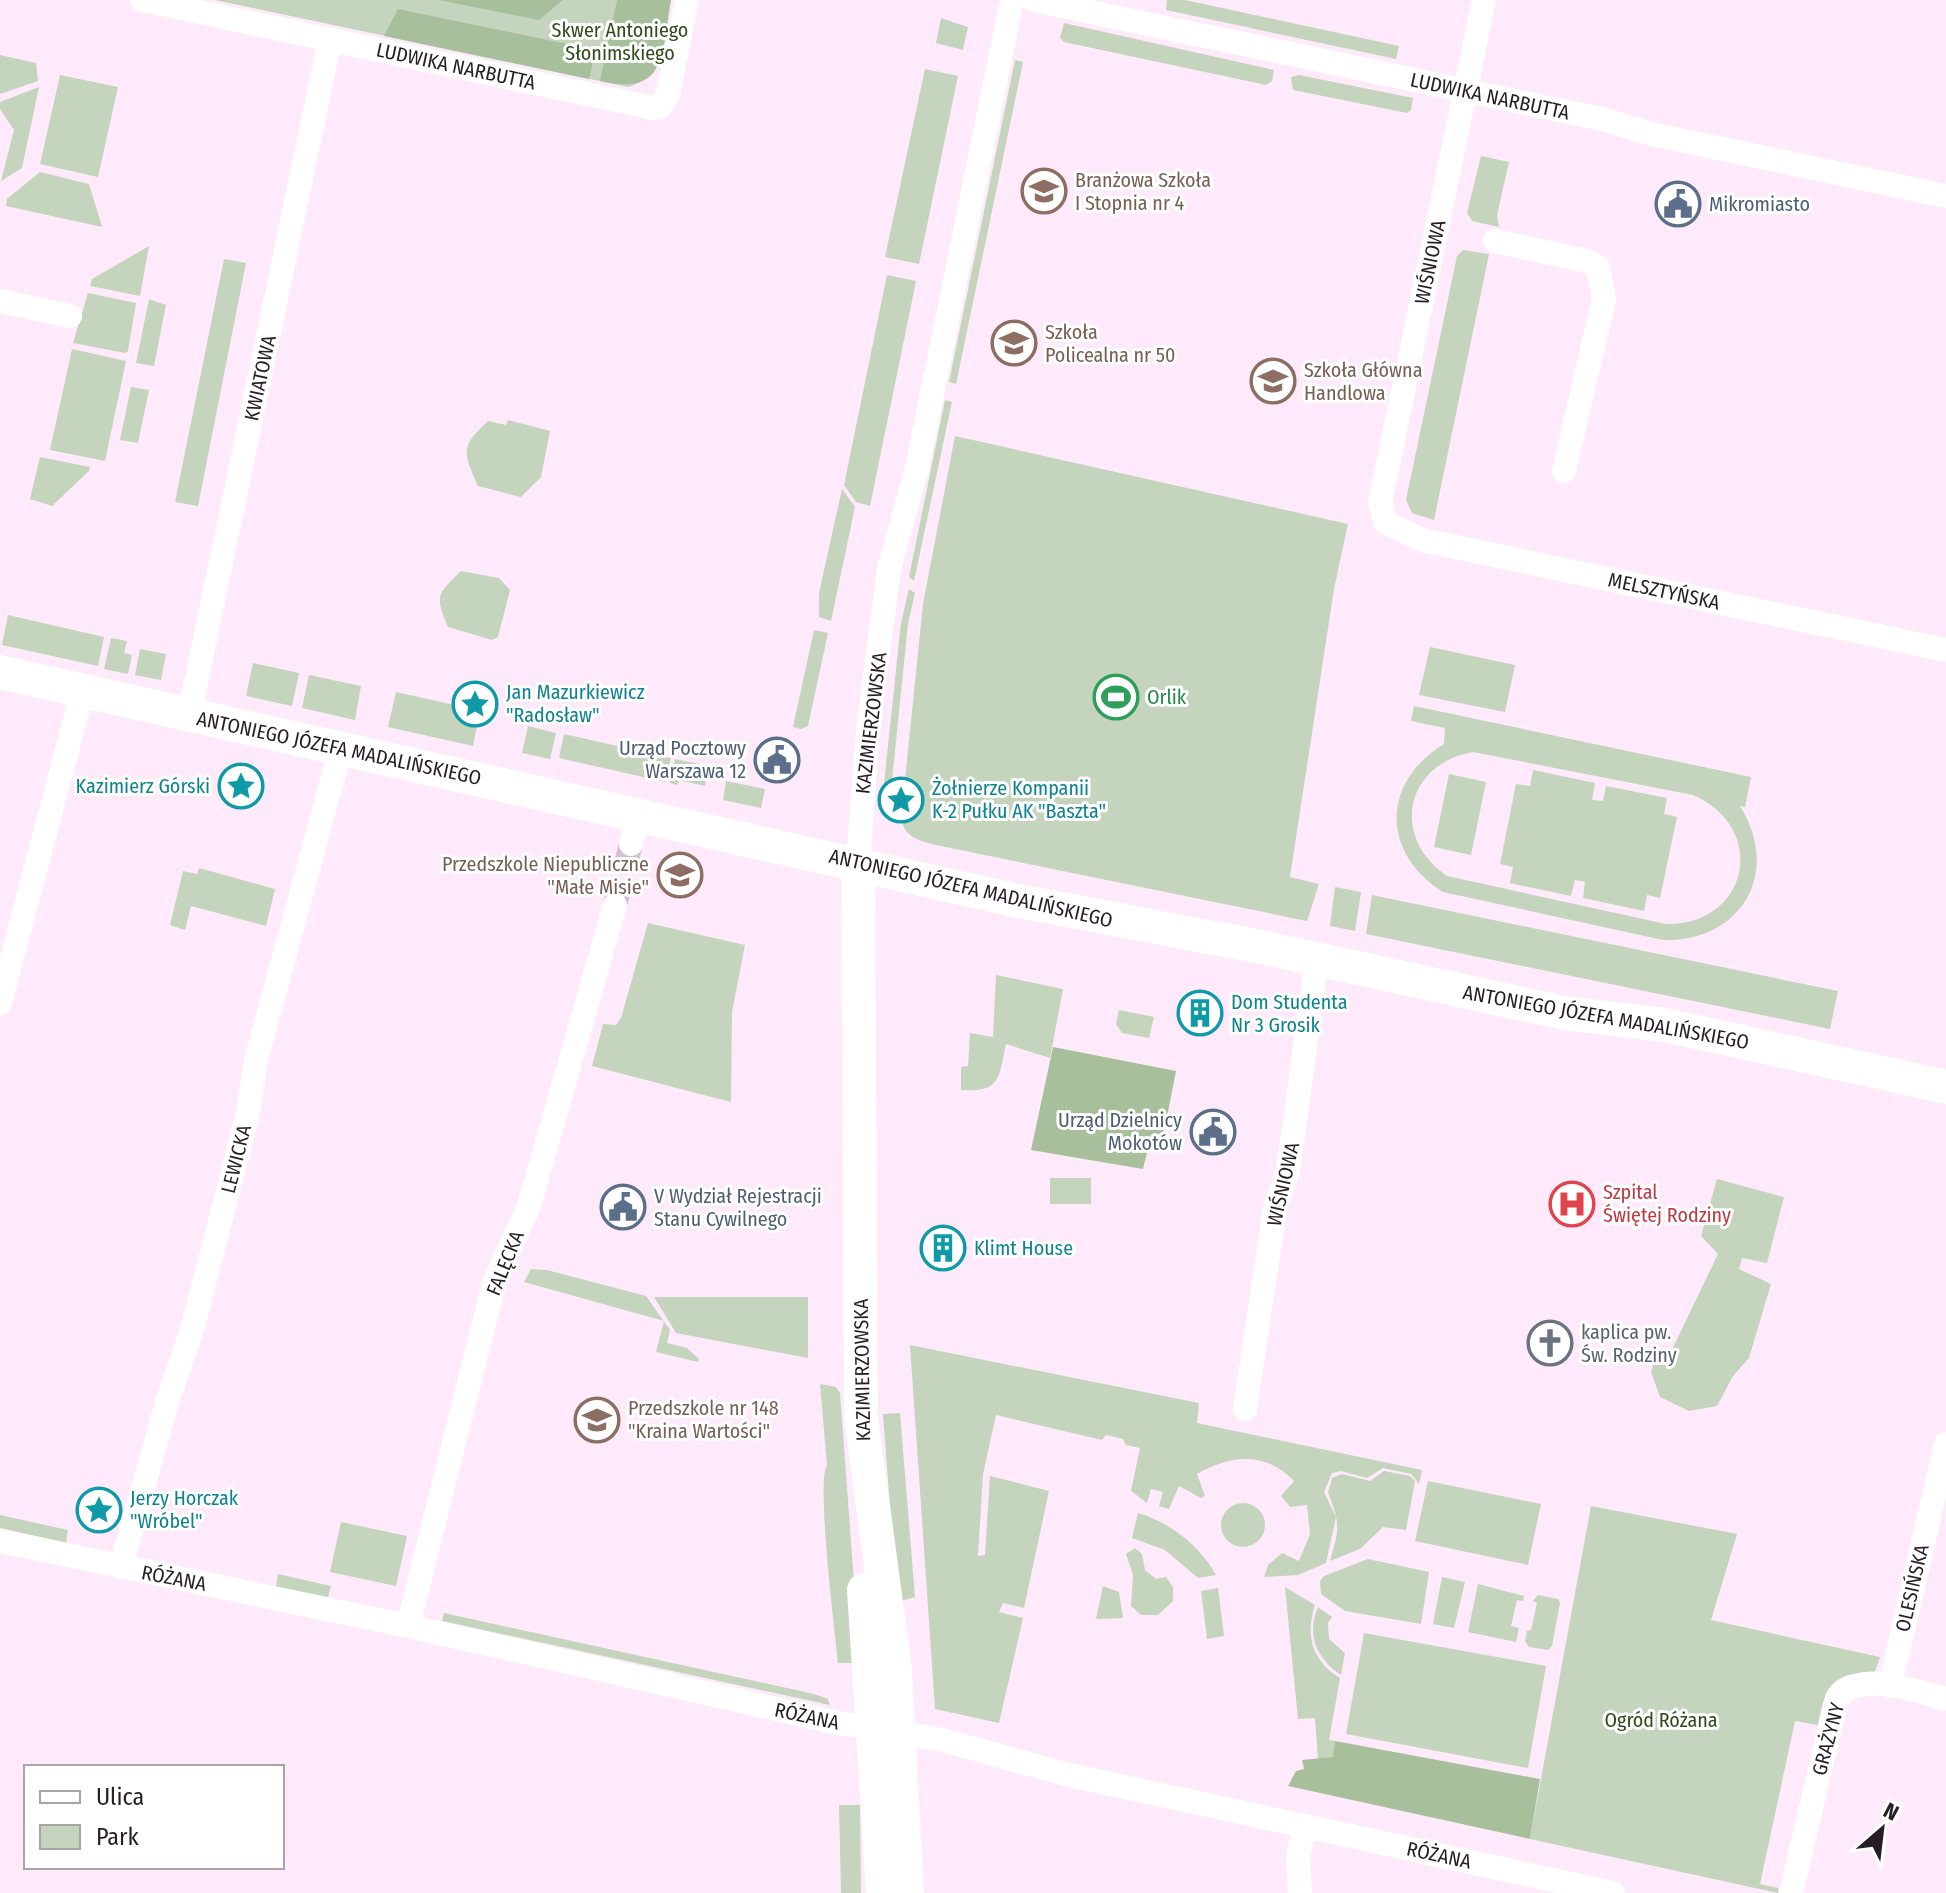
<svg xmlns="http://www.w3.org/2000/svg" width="1946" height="1893" viewBox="0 0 1946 1893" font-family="'Fira Sans Condensed',sans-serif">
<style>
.green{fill:#c5d4bd;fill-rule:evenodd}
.forest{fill:#a8bf9c}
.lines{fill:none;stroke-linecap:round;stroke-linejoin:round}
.street-tunnel{stroke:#d3c1d0;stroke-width:24;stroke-dasharray:24 12;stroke-linecap:butt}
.street{stroke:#fff;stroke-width:24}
.secondary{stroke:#fff;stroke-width:34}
.labels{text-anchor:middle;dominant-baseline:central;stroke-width:6;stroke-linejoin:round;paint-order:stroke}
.park-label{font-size:20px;fill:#2e4b19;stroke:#fff}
.street-label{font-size:20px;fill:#261d25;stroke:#fff}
.education-label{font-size:20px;fill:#785e54;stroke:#fff;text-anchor:start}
.service-label{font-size:20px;fill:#4e5e75;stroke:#fff;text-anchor:start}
.culture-label{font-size:20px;fill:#0d838f;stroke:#fff;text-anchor:start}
.leisure-label{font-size:20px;fill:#27864d;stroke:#fff;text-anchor:start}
.health-label{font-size:20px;fill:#be3a42;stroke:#fff;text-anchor:start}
.worship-label{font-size:20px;fill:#5b616d;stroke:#fff;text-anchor:start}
</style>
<rect width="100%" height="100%" fill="#feeafb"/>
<!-- green -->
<g class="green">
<path d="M215 0H671C665 33 666 78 628 87Z"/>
<path d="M1167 0H1185L1399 46 1396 59 1166 10Z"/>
<path d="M941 18 968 27 963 50 936 43Z"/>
<path d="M1064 23 1274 70 1272 81 1266 85 1064 42 1060 38Z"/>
<path d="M0 55 36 63 38 81 0 94Z"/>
<path d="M1015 60 1023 62 956 384 949 382Z"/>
<path d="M925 69 958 76 919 264 885 257Z"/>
<path d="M60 75 118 87 98 177 40 164Z"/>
<path d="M1299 75 1413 98 1411 110 1407 113 1293 90 1291 77Z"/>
<path d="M39 87 22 168 1 181 14 130 0 109V102Z"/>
<path d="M1481 156 1509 162 1497 215 1499 227 1472 221 1467 213Z"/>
<path d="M40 172 89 184 102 227 6 206 7 199Z"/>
<path d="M149 246 140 296 90 286 92 279Z"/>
<path d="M1463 250 1489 254 1434 520 1412 513 1406 500 1457 256Z"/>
<path d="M224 259 246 263 198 506 175 502Z"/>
<path d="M887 275 916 281 870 506 856 502 844 485Z"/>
<path d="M88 293 136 303 128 351 125 353 73 343Z"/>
<path d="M149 299 166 305 154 366 136 363Z"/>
<path d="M72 349 126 361 105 461 50 450Z"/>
<path d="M131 387 149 390 138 443 120 440Z"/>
<path d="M945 400 952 402 914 581 909 577Z"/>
<path d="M508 420 550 431 541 477 521 497 478 486C463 452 460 447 488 421L506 425Z"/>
<path d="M955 436 1348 524 1334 589 1290 877 1319 884 1307 921 931 844C915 839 905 836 901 819L923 604Z"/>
<path d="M40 457 90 467 89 471 52 506 30 499Z"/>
<path d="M842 489 855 507 831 621 819 617V593Z"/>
<path d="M461 571 499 578 510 590 498 637 492 640 448 627C435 596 436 595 461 571Z"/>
<path d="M909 589 915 593 908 624 891 790 883 793 901 623Z"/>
<path d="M8 615 104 637 98 666 2 645Z"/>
<path d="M814 630 828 633 808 726 801 729 793 727Z"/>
<path d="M111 638 127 641 124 653 132 655 128 674 104 669Z"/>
<path d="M1430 647 1515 665 1505 712 1419 695Z"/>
<path d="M140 649 166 654 161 680 135 675Z"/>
<path d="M253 663 299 673 292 706 246 696Z"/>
<path d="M309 675 361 686 355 720 302 708Z"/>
<path d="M396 692 468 708 467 714 479 716 473 746 388 727Z"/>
<path d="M1414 706 1751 777 1745 807 1740 806C1782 873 1741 942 1663 940L1443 892C1381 853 1381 782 1444 744L1445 728 1411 721ZM1473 752 1693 795C1769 828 1749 925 1666 924L1447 876C1390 837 1405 764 1473 752Z"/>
<path d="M528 726 556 733 550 759 522 753Z"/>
<path d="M564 734 671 758 665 782 559 758Z"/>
<path d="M675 759 709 766 705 786 679 780 678 785 670 783Z"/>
<path d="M1533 770 1595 783 1592 800 1603 801 1606 786 1667 798 1664 814 1677 817 1660 898 1647 895 1644 911 1583 898 1585 882 1575 880 1571 896 1510 883 1513 867 1500 864 1516 784 1530 786Z"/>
<path d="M1449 774 1486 782 1471 855 1434 847Z"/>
<path d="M726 781 765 789 761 808 723 800Z"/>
<path d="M199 868 275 889 266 926 191 906 185 930 170 925 183 871 197 874Z"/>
<path d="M1335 887 1361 892 1355 931 1330 926Z"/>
<path d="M1372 895 1838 991 1830 1029 1366 934Z"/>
<path d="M648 923 745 945 732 1012 731 1102 592 1066 603 1024 616 1025 621 1018Z"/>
<path d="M996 975 1063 989 1050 1058 1006 1044C999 1077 1001 1093 961 1090V1067L968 1066 970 1033 993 1037Z"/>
<path d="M1119 1010 1154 1017 1149 1038 1122 1033 1116 1024Z"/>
<rect x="1050" y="1178" width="41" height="26"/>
<path d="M1717 1179 1784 1197 1767 1263 1742 1258 1739 1269 1771 1284 1749 1358 1733 1376 1717 1406 1689 1411 1660 1397 1651 1372 1655 1356 1668 1358 1718 1254 1701 1236Z"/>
<path d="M531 1269 547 1270 646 1296 670 1330 667 1343 687 1348 699 1359 698 1362 656 1352 664 1321 524 1282Z"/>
<path d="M654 1297H808V1358L676 1333Z"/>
<path d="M910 1345 1199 1403 1197 1423 1422 1470 1419 1484 1411 1474 1383 1468 1367 1478 1341 1471 1332 1473 1324 1492 1336 1517 1326 1563 1298 1575 1264 1577 1268 1565 1282 1553 1299 1561 1310 1534 1307 1505 1290 1507 1281 1496 1294 1481C1265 1451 1231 1455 1197 1474L1205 1496 1201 1498 1179 1486 1169 1509 1159 1506 1163 1492 1151 1489 1147 1503 1131 1491 1140 1448 1126 1445 1123 1439 1106 1435 1102 1440 996 1415 983 1474 978 1556 985 1555 990 1476 1049 1491 1024 1608 1003 1603 999 1612 1023 1618 999 1723 935 1709Z"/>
<path d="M820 1384 836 1387 840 1393 860 1663H838C835 1633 816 1481 827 1465Z"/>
<path d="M900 1413 915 1597 901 1601 897 1598 883 1414Z"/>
<path d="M1384 1471 1410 1476 1415 1481 1406 1530 1383 1527 1360 1549 1330 1561C1340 1526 1340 1525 1328 1492L1332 1478 1342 1474 1370 1481Z"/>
<path d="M1428 1481 1541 1504 1528 1565 1415 1541Z"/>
<circle cx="1243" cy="1525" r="22"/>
<path d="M1591 1506 1737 1534 1711 1620 1880 1657 1875 1672C1832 1673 1826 1683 1818 1725L1795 1721 1760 1884 1778 1888V1893L1530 1839Z"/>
<path d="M1138 1513C1171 1523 1199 1545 1216 1575L1198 1578 1165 1550 1132 1538Z"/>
<path d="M0 1515 68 1530 66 1543 0 1528Z"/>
<path d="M341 1522 407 1536 396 1586 330 1572Z"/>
<path d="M1135 1548 1142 1554 1145 1570 1156 1579 1166 1577 1173 1587V1601L1158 1615H1141L1131 1606 1133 1575 1126 1554Z"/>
<path d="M1368 1559 1429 1572 1421 1624 1345 1611 1321 1594 1320 1581 1324 1576Z"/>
<path d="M278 1574 331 1586 328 1598 276 1587Z"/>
<path d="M1442 1577 1465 1582 1454 1628 1433 1624Z"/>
<path d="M1478 1584 1524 1596 1523 1601 1517 1600 1511 1626 1519 1628 1516 1642 1468 1632Z"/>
<path d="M1103 1586 1119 1592 1123 1618 1096 1619Z"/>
<path d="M1285 1587 1315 1605C1305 1635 1312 1661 1340 1678L1329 1740 1335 1741 1334 1757 1318 1759 1315 1718 1298 1719Z"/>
<path d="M1218 1588 1224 1636 1207 1639 1201 1591Z"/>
<path d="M1538 1595 1558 1599 1560 1603 1552 1646 1548 1650 1529 1647 1525 1641 1527 1631 1531 1630 1537 1603 1533 1601Z"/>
<path d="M1318 1607 1332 1617 1328 1623 1329 1639 1345 1653 1341 1675C1317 1659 1306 1635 1318 1607Z"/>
<path d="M444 1613 814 1694 828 1699 830 1705 442 1621Z"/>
<path d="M1364 1633 1546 1666 1528 1768 1346 1734Z"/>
<path d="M839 1805H860L861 1893H841Z"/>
</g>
<!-- forest -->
<g class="forest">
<path d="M439 0H563L539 20Z"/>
<path d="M617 0H671C661 52 669 97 600 81Z"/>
<path d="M398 9 596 50 589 79 384 36Z"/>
<path d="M1053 1047 1176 1071 1160 1152 1148 1149 1143 1169 1031 1150Z"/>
<path d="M1335 1741 1540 1779 1530 1839 1288 1786 1296 1771 1304 1769 1302 1760 1333 1757Z"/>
</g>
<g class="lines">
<!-- street-tunnel -->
<path class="street-tunnel" d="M615 905 631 844"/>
<!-- street -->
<g class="street">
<path d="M142 0 654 108 660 107 668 94 687 0"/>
<path d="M1033 0 1606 120 1651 134 1946 196"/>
<path d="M1484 0 1380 503 1386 523 1422 540 1946 650"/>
<path d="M1495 241 1587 261 1598 267 1604 299 1564 471"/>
<path d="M0 301 70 316"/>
<path d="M189 716 330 39"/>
<path d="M631 844 638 814"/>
<path d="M858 863 868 730 889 569 917 468 1012 0"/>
<path d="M0 1003 83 690"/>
<path d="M1245 1409 1275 1208 1288 1171 1317 960"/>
<path d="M0 1541 408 1626 839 1723 939 1739 1065 1774 1613 1893"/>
<path d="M121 1567 167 1402 192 1330 248 1113 256 1060 341 748"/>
<path d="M408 1626 495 1280 529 1206 615 905"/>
<path d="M1890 1686 1946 1444"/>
<path d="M1300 1893 1298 1855 1305 1826"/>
<path d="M1791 1893 1837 1698C1862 1669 1914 1691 1946 1699"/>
</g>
<!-- secondary -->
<g class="secondary">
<path d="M0 672 1014 900 1261 947 1564 1013 1665 1025 1946 1087"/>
<path d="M858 863 861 1417 895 1670 907 1893"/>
<path d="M864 1590 883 1893"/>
</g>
</g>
<!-- icons -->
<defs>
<g id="school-ring" transform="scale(2.3)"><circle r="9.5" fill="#fff" stroke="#8d6e63" stroke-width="1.5"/><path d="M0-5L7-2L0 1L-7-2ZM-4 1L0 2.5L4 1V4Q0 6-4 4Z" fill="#8d6e63"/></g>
<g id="civic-ring" transform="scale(2.3)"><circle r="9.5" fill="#fff" stroke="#5c6f8a" stroke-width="1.5"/><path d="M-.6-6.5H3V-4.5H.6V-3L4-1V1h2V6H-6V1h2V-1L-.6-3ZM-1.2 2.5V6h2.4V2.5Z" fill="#5c6f8a"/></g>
<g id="university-ring" transform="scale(2.3)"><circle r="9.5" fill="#fff" stroke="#8d6e63" stroke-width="1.5"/><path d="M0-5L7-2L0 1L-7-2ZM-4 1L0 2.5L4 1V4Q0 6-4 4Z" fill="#8d6e63"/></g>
<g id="stadium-ring" transform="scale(2.3)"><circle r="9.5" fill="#fff" stroke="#2e9e5b" stroke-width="1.5"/><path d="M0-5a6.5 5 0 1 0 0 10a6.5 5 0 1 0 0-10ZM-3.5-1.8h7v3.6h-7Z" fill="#2e9e5b"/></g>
<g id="sight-ring" transform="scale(2.3)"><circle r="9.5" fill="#fff" stroke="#0f9aa8" stroke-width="1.5"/><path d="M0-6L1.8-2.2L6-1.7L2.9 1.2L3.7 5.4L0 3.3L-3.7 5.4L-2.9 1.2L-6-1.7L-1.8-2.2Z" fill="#0f9aa8"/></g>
<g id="building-ring" transform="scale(2.3)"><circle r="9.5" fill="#fff" stroke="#0f9aa8" stroke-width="1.5"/><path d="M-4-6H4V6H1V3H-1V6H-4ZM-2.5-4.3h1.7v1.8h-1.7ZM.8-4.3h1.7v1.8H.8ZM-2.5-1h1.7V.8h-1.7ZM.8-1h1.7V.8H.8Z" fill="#0f9aa8"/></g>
<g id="hospital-ring" transform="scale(2.3)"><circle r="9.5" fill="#fff" stroke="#e0444e" stroke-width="1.5"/><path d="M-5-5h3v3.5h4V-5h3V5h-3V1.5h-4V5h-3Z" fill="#e0444e"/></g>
<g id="church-ring" transform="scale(2.3)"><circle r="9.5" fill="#fff" stroke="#6b7280" stroke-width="1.5"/><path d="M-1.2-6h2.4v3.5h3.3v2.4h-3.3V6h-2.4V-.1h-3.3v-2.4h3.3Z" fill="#6b7280"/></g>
</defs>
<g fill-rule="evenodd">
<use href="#school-ring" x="1044" y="191"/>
<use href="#civic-ring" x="1678" y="204"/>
<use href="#university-ring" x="1014" y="343"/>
<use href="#university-ring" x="1273" y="381"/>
<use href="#stadium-ring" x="1116" y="697"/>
<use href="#sight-ring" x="475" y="704"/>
<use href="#civic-ring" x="777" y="760"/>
<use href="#sight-ring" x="241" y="786"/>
<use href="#sight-ring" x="901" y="800"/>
<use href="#school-ring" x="680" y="875"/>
<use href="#building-ring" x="1200" y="1013"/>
<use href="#civic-ring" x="1213" y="1132"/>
<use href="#hospital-ring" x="1572" y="1204"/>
<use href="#civic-ring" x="623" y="1207"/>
<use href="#building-ring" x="943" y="1248"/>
<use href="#church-ring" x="1550" y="1343"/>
<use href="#school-ring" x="597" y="1420"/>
<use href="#sight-ring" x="99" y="1510"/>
</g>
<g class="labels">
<!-- park labels -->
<g class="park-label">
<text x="620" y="30">Skwer Antoniego<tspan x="620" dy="23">Słonimskiego</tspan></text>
<text x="1661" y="1720">Ogród Różana</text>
</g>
<!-- street labels -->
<g class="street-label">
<text transform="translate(456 66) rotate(12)">LUDWIKA NARBUTTA</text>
<text transform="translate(1490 96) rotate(12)">LUDWIKA NARBUTTA</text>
<text transform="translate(1430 262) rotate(-78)">WIŚNIOWA</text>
<text transform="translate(260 378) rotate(-78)">KWIATOWA</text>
<text transform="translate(1664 591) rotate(12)">MELSZTYŃSKA</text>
<text transform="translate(871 723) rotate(-83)">KAZIMIERZOWSKA</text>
<text transform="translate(339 748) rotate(12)">ANTONIEGO JÓZEFA MADALIŃSKIEGO</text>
<text transform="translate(971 888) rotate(13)">ANTONIEGO JÓZEFA MADALIŃSKIEGO</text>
<text transform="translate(1606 1017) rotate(10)">ANTONIEGO JÓZEFA MADALIŃSKIEGO</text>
<text transform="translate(236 1159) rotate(-76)">LEWICKA</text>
<text transform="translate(1283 1184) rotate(-77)">WIŚNIOWA</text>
<text transform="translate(505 1263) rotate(-68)">FALĘCKA</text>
<text transform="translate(862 1370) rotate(-91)">KAZIMIERZOWSKA</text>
<text transform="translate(174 1578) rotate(11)">RÓŻANA</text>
<text transform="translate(1912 1588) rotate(-77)">OLESIŃSKA</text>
<text transform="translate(807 1716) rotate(12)">RÓŻANA</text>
<text transform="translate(1828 1739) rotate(-75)">GRAŻYNY</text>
<text transform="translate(1439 1855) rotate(12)">RÓŻANA</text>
</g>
<!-- education labels -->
<g class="education-label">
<text x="1075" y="180">Branżowa Szkoła<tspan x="1075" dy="23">I Stopnia nr 4</tspan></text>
<text x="1045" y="332">Szkoła<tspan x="1045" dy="23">Policealna nr 50</tspan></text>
<text x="1304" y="370">Szkoła Główna<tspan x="1304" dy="23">Handlowa</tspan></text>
<text x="649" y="864" text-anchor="end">Przedszkole Niepubliczne<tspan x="649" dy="23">"Małe Misie"</tspan></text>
<text x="628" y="1408">Przedszkole nr 148<tspan x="628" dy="23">"Kraina Wartości"</tspan></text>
</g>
<!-- service labels -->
<g class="service-label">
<text x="1709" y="204">Mikromiasto</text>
<text x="746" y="748" text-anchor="end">Urząd Pocztowy<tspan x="746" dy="23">Warszawa 12</tspan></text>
<text x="1182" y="1120" text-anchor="end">Urząd Dzielnicy<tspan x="1182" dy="23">Mokotów</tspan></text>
<text x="654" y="1196">V Wydział Rejestracji<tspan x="654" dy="23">Stanu Cywilnego</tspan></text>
</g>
<!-- culture labels -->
<g class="culture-label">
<text x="506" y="692">Jan Mazurkiewicz<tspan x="506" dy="23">"Radosław"</tspan></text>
<text x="210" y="786" text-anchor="end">Kazimierz Górski</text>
<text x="932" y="788">Żołnierze Kompanii<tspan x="932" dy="23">K-2 Pułku AK "Baszta"</tspan></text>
<text x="1231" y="1002">Dom Studenta<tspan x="1231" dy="23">Nr 3 Grosik</tspan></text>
<text x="974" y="1248">Klimt House</text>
<text x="130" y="1498">Jerzy Horczak<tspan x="130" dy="23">"Wróbel"</tspan></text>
</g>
<!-- leisure labels -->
<g class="leisure-label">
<text x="1147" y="697">Orlik</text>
</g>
<!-- health labels -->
<g class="health-label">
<text x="1603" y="1192">Szpital<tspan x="1603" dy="23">Świętej Rodziny</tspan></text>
</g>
<!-- worship labels -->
<g class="worship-label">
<text x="1581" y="1332">kaplica pw.<tspan x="1581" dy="23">Św. Rodziny</tspan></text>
</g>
</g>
<!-- legend -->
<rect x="24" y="1765" width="260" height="104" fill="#ffffff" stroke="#a8a5a8" stroke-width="2"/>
<rect x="40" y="1791" width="40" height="12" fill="#ffffff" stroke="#a8a5a8" stroke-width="2"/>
<text x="96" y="1805" font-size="24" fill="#261d25">Ulica</text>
<rect x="40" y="1825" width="40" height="24" fill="#c5d4bd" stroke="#a8a5a8" stroke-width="2"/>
<text x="96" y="1845" font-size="24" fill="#261d25">Park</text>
<!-- north arrow -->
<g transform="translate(1882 1829) rotate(28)" stroke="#ffffff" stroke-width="6" paint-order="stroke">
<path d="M0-6L14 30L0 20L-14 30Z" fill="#261d25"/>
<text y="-12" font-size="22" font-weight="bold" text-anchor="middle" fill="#261d25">N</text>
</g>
</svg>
